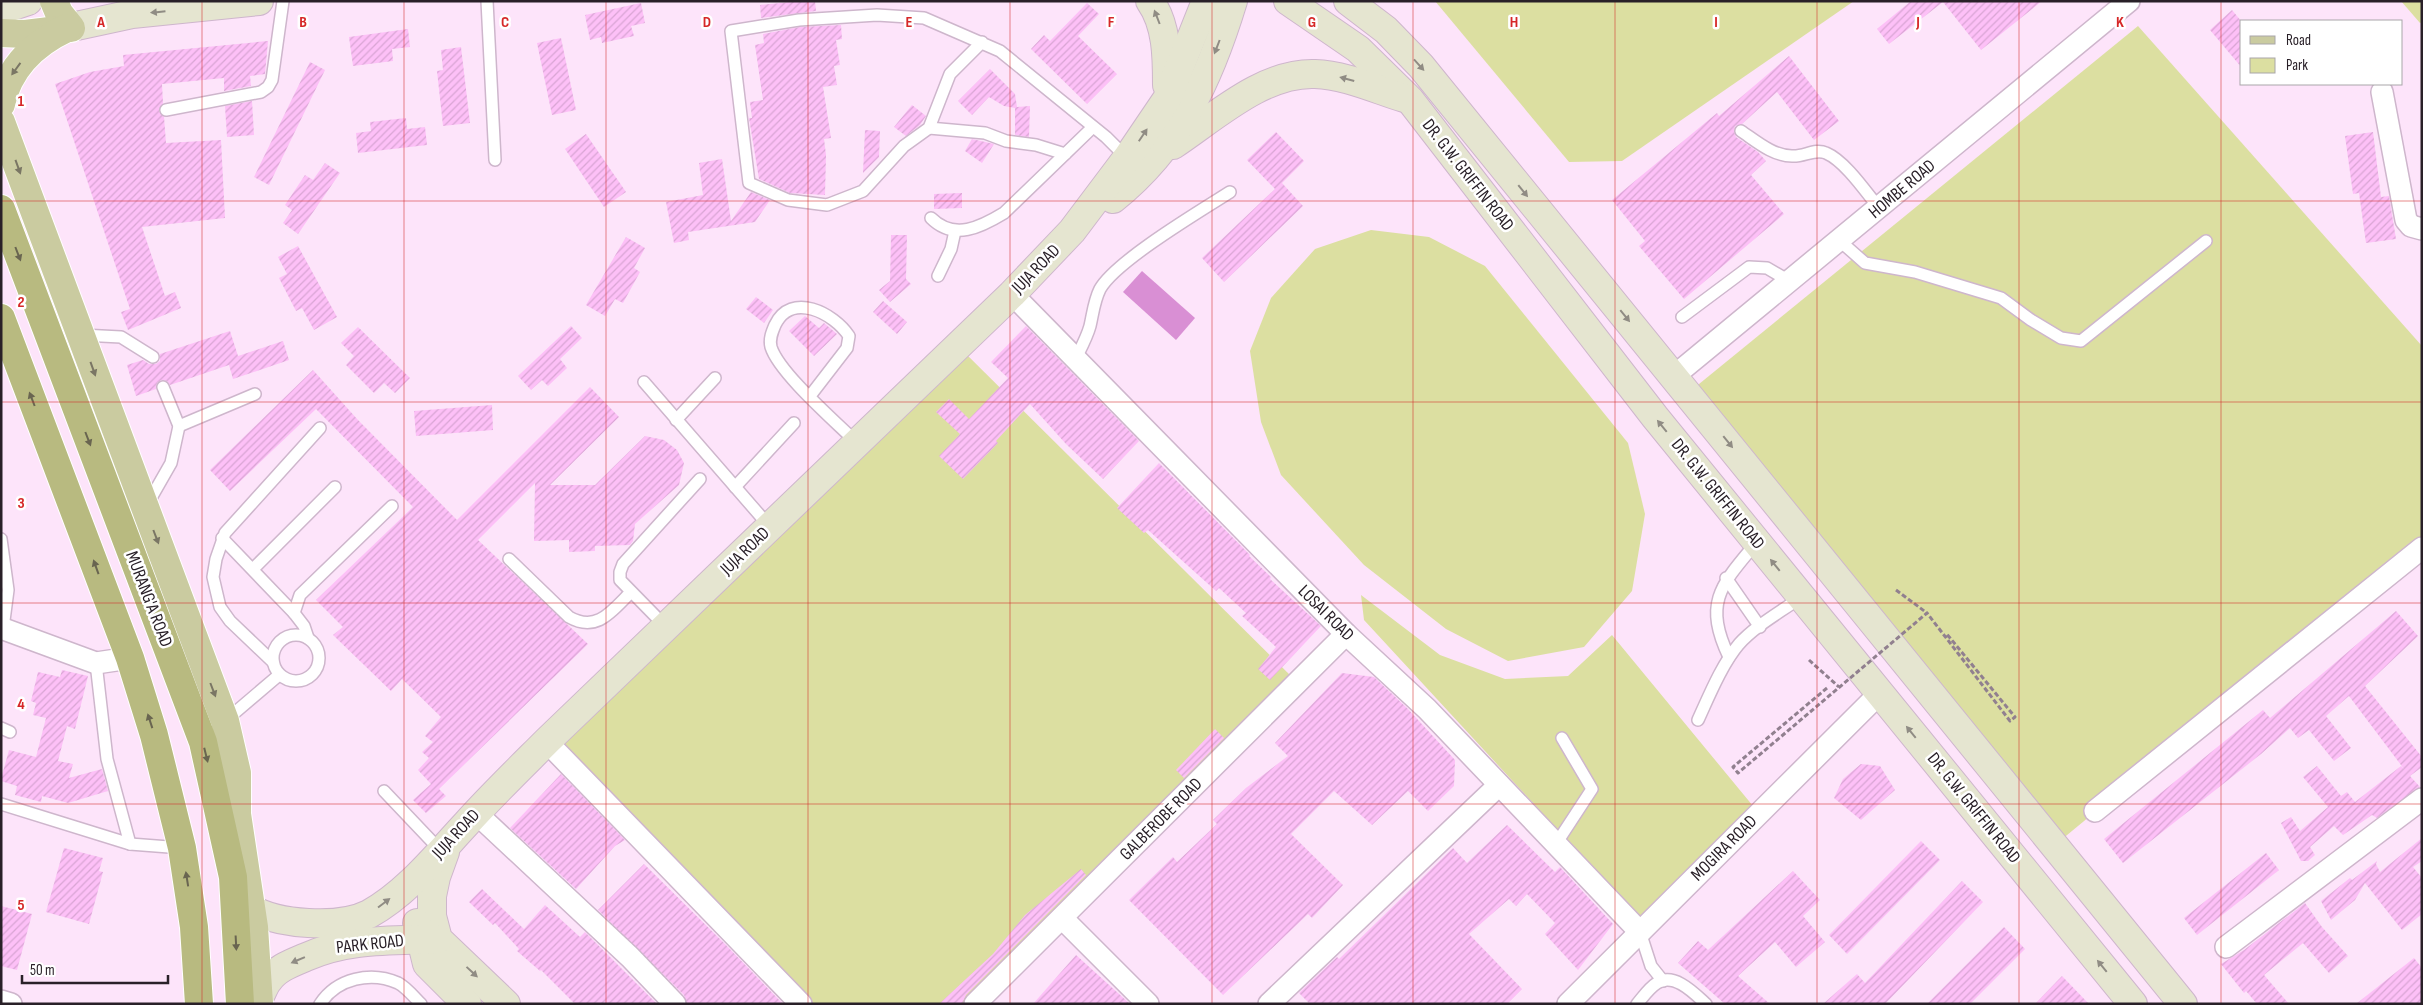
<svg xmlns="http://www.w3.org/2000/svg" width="2423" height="1005" viewBox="0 0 2423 1005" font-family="'Sofia Sans Condensed',sans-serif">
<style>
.green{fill:#dcdfa1}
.water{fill:#d98fd4}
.building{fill:url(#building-hatch)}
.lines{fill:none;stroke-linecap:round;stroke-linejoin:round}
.service-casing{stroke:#ceb6cc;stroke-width:14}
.minor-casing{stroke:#ceb6cc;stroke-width:24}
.secondary-casing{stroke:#ceb6cc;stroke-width:30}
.primary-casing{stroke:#fff;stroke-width:30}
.trunk-casing{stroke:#fff;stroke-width:30}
.path{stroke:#91808f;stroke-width:3;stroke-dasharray:5 2.5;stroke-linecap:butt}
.service{stroke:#fff;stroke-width:11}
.minor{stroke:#fff;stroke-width:21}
.secondary{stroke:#e5e5d0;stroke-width:28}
.primary{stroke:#cacba0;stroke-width:28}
.trunk{stroke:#b8ba80;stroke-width:28}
.path-bridge{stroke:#91808f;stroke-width:3;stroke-dasharray:5 2.5;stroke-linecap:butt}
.oneway{fill:#908c84}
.oneway2{fill:#7a7664}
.oneway3{fill:#696550}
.grid{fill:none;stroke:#d62828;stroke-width:1;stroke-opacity:0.55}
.labels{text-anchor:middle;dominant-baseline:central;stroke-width:5;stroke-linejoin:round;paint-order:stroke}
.street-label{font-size:18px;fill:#292028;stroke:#fff}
.grid-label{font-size:16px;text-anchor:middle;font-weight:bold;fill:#d62828;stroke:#fff;stroke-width:5;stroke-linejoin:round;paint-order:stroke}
</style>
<defs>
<pattern id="building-hatch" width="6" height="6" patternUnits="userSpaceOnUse" patternTransform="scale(1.25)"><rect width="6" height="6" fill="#fdc0f7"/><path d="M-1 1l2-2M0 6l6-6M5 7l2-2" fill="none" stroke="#d9a5d4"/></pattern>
</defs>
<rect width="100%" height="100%" fill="#fde4fa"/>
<!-- green -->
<g class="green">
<path d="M1435 1H1854L1622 161 1569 162Z"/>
<path d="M2401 1H2422V22L2420 23Z"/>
<path d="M2138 26 2422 346V542L2055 845 1688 393Z"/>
<path d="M1371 230 1429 237 1485 266 1628 443 1645 514 1632 591 1584 647 1508 661 1446 629 1364 565 1281 475 1261 422 1250 351 1271 298 1315 249Z"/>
<path d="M958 346 1298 683 974 1004H801L547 742Z"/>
<path d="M1361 595 1440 655 1505 679 1568 676 1612 635 1753 806 1640 919 1364 620Z"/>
</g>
<!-- water -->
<path class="water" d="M1142 271 1195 318 1176 340 1123 292Z"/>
<!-- building -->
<g class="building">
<path d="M802 1H815L816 11 761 18 760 5Z"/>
<path d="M1911 1H2042L1981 50 1943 2 1889 44 1877 29Z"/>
<path d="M641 3 645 23 631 26 634 36 602 43 601 37 590 40 585 15Z"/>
<path d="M1087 3 1099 14 1078 36 1117 74 1087 104 1031 49 1044 35 1050 41Z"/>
<path d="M2232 10 2242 22V68L2210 30Z"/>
<path d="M841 25 842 39 836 40 840 65 834 66 837 85 823 87 831 138 824 139 826 155 825 195 790 193 759 179 749 118H752L750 102 763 100 755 45 764 43 763 34 800 27Z"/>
<path d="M408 29 410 47 392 49 393 61 353 66 349 37Z"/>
<path d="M561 38 576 110 552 115 537 43Z"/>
<path d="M268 41 265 74 250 76 251 86 224 91V78L162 84 163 103 159 111 164 117 166 143 221 140 225 218 142 227 165 296 175 292 181 308 128 330 121 312 130 309 55 84 90 72 124 66 123 55Z"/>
<path d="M461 47 470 123 443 126 437 71 443 70 441 50Z"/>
<path d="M1789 56 1839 121 1814 140 1777 92 1742 124 1735 126 1734 131 1736 137 1758 152 1766 161 1751 175 1784 214 1684 299 1639 246 1645 241 1612 200 1717 113 1719 116Z"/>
<path d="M310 62 325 70 269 185 254 177Z"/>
<path d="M990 69 1015 94 1017 107 1030 106 1029 137 1015 135V108L1004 106 989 97 972 115 958 101Z"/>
<path d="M252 101 254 135 227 137 225 106Z"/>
<path d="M912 105 926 116 920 125 906 136 894 127Z"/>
<path d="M406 118 407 129 425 127 427 145 358 153 356 133 371 131 370 122Z"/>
<path d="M865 130 880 131 879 157 863 173Z"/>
<path d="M1276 132 1304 161 1282 183 1303 206 1224 282 1202 258 1275 189 1247 160Z"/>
<path d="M2373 132 2381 197 2389 196 2396 239 2366 243 2359 193 2353 194 2345 136Z"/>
<path d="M586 134 626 192 604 207 565 149Z"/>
<path d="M972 139 994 144 982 163 965 151Z"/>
<path d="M722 159 731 221 751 192 770 200 755 222 688 232 689 240 674 243 666 202 703 195 699 163Z"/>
<path d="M325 163 340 173 298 234 283 223 292 210 285 205 305 175 313 180Z"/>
<path d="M962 193V208L934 209V194Z"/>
<path d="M891 235H907L906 279 911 284 890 302 879 290 890 281Z"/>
<path d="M626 237 645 248 634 268 640 272 623 303 615 299 605 316 586 305Z"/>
<path d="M298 246 337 317 314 330 302 308 296 311 279 278 287 274 278 257Z"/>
<path d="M756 297 773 310 764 323 746 309Z"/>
<path d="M883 301 907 322 897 334 873 312Z"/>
<path d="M805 316 819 328 824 323 837 334 814 356 789 331Z"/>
<path d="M571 326 582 338 560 359 567 368 548 386 542 380 531 390 518 376Z"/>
<path d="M1026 326 1139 441 1103 479 1066 444 1030 404 996 441 998 443 963 479 939 456 960 434 936 412 949 399 969 419 1008 378 991 362Z"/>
<path d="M358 327 410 378 395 393 384 383 374 393 346 365 354 356 341 343Z"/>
<path d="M230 331 238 356 283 341 289 360 233 379 229 365 170 385 167 381 161 380 157 383 156 389 136 396 127 365 143 360 149 364H156L160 361V354Z"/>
<path d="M313 370 358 420 457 520 590 387 619 417 550 485H595L645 436 664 440 677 450 684 463 679 485 635 524 633 541 630 545 595 546V551L569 552V540L534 541 535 483 478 540 588 644 439 789 446 796 426 813 413 800 431 784 418 770 429 758 422 752 433 742 425 736 441 717 402 679 391 691 333 635 343 627 316 600 413 507 316 409 230 491 210 470Z"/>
<path d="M492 405 493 430 416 436 414 411Z"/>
<path d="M1159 463 1250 555 1249 556 1271 577 1270 579 1321 626 1270 680 1258 669 1276 647 1242 616 1246 613 1219 588 1216 591 1148 530 1144 533 1117 508Z"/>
<path d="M2396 611 2418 636 2365 686 2422 757V767L2410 776 2420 787 2377 818 2372 815 2343 835 2334 826 2310 847 2315 855 2308 861H2301L2281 823 2291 817 2300 831 2328 807 2303 777 2317 766 2341 796 2347 792 2355 802 2401 766 2404 769 2349 696 2326 716 2351 748 2334 761 2309 730 2298 738 2290 728 2261 754 2123 863 2104 839 2263 710 2270 718Z"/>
<path d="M62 670 88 676 75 729 67 726 58 761 73 764 69 778 102 769 108 791 68 803 42 796 41 802 15 795 17 786 1 781V779L9 750 36 757 46 718 33 715 36 703 31 701 38 672 60 677Z"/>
<path d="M1342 673 1374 677 1407 708 1455 760 1454 786 1428 811 1408 791 1372 825 1334 791 1291 834 1343 885 1312 918 1308 914 1223 995 1129 900 1173 857 1177 862 1217 824 1213 820 1246 788 1288 756 1275 743Z"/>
<path d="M1215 729 1224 738 1184 778 1176 770Z"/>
<path d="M1861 764 1880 766 1895 790 1861 820 1834 798 1843 779Z"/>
<path d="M561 774 625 840 615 846 576 889 510 828Z"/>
<path d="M1507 825 1555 872 1560 867 1613 924 1578 970 1545 934 1555 923 1527 894 1516 906 1509 899 1469 934 1522 989 1507 1004H1310L1299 993 1337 957 1339 959 1453 848 1467 863Z"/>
<path d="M2422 838V861L2413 867 2422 878V914L2402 930 2365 883 2355 900 2331 920 2321 901 2350 878 2352 880 2377 861 2376 864 2380 872Z"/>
<path d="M1921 841 1940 860 1847 954 1829 935Z"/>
<path d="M64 848 103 858 99 871 103 872 89 924 46 912Z"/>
<path d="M2266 853 2279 870 2197 935 2184 918Z"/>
<path d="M644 864 725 944 783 1004H687L684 995 598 910Z"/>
<path d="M1081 869 1086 875 966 995 962 1004H939L993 954 1025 915Z"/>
<path d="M1793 871 1820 900 1803 916 1825 942 1796 967 1775 942 1738 976 1770 1004H1725L1678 963 1698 941 1708 950Z"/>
<path d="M1962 881 1983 902 1885 1004H1823L1857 974 1865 983Z"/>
<path d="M482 889 524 929 545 905 580 937 585 932 657 1004H575L541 970 540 971 517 951 519 949 495 923 493 925 469 902Z"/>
<path d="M2305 903 2322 927 2348 956 2329 973 2303 943 2264 975 2289 1004H2257L2246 991 2244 993 2221 964 2244 950Z"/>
<path d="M1 906 32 914 17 970 1 966Z"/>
<path d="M2004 927 2025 949 1970 1004H1927Z"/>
<path d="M1076 955 1129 1003 1130 1004H1033Z"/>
<path d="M2414 958 2422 968V1004H2356Z"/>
<path d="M2062 976 2089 1004H2035Z"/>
</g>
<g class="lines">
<!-- service casing -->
<g class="service-casing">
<g id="service">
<path d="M487 1 495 160"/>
<path d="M982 42 950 74 929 128 904 146 863 191 827 205 788 200 749 183 731 31 799 20 877 15 924 18 1000 51 1106 137 1127 158"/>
<path d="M166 110 261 92 268 87 272 80 283 1"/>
<path d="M929 128 985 133 1006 141 1036 145 1065 154"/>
<path d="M1741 131C1756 141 1773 156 1792 156 1804 157 1815 148 1826 153 1845 161 1866 192 1879 208"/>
<path d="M931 218C954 241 981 227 1004 213L1093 127"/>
<path d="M1840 241 1865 263 1915 272 2001 298 2031 320 2061 338 2081 341 2206 241"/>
<path d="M938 276 951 249 955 231"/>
<path d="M1682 317 1749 267 1767 268 1791 282"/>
<path d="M82 335 121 337 153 357"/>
<path d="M1076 358C1081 348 1087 337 1090 326 1093 313 1094 301 1100 289 1116 261 1200 211 1230 192"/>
<path d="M644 382 770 527"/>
<path d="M810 396 847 348 849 336C834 313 791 291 775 325 772 332 769 339 771 347 779 373 836 422 857 443"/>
<path d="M676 420 715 378"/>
<path d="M179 426 255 394"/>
<path d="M735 487 794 423"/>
<path d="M147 505 171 463 179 426 163 387"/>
<path d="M222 538 294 613 304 626 308 638"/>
<path d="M1 539 8 590 3 628"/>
<path d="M509 559 569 617C597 633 612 611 631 592"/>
<path d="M253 569 335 487"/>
<path d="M1726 578 1760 627"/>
<path d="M294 613 300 595 392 506"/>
<path d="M666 627 620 580V572L623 564 700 479"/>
<circle cx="296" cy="658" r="23"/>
<path d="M1729 657C1703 602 1721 585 1757 542"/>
<path d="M273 662 230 621 220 607 213 577 216 559 225 533 320 428"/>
<path d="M96 663 107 759 130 844"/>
<path d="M1698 720C1709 696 1722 664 1739 644 1756 625 1781 612 1801 597"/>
<path d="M225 721 279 675"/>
<path d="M1 728 10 732"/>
<path d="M384 791 441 851"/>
<path d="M1 804 130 844 182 848"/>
<path d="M1556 844 1592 789 1562 738"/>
<path d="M1640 932 1651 966 1663 981"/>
<path d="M320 1004C337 978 371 971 398 983 406 987 414 997 421 1004"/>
<path d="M1637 1004C1643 997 1649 988 1657 983 1674 972 1694 993 1706 1004"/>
</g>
</g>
<!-- minor casing -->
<g class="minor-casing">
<g id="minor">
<path d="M2382 92 2406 220 2411 226 2422 229"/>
<path d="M1012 294 1346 634 1427 709 1640 932"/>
<path d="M1674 376 2129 1"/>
<path d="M1 628 96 663 130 658"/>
<path d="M547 742 801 1004"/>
<path d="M2095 811 2422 548"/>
<path d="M476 813 630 957 675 1004"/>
<path d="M1062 918 1148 1004"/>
<path d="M2226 947 2422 799"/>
<path d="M1 1001 11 1004"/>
<path d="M975 1004 1346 634"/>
<path d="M1269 1004 1499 785"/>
<path d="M1568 1004 1880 693"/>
</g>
</g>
<!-- secondary casing -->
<g class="secondary-casing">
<g id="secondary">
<path d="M1150 1C1167 25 1167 57 1167 85"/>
<path d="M1288 1 1358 49 1410 100 1655 417 2133 1004"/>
<path d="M1348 1 1386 30 1421 66 2183 1004"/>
<path d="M1 10 28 1"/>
<path d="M67 28 132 14 259 1"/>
<path d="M1173 145C1214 118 1263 72 1315 74 1345 75 1375 89 1404 98"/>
<path d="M1113 199C1179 146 1209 80 1233 1"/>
<path d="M445 852 436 877 432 896V916L438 939 506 1004"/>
<path d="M250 908C277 925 339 929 369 914 407 893 437 855 466 824 492 795 520 768 548 740 702 591 857 443 1012 294L1072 231 1127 158 1167 99 1206 1"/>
<path d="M417 923 427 964 467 1004"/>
<path d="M259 998C262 993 264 986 268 981 277 968 292 963 306 957 349 938 392 941 438 939"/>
</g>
</g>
<!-- primary casing -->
<g class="primary-casing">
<g id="primary">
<path d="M54 1 59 13 71 28"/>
<path d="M1 33 25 34 58 30"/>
<path d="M1 104C9 67 35 43 67 28"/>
<path d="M1 122 225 721 237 773V814L254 927 259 1004"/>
</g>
</g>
<!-- trunk casing -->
<g class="trunk-casing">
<g id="trunk">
<path d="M1 209 203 742 233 877 240 1004"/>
<path d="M1 318 130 658 154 735 182 848 194 927 199 1004"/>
</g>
</g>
<!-- path -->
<g class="path">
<path d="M1896 590 1927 613"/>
<path d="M1809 660 1839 687"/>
</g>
<!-- service -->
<use href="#service" class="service"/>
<!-- minor -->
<use href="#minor" class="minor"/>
<!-- secondary -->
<use href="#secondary" class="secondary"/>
<!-- primary -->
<use href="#primary" class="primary"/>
<!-- trunk -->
<use href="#trunk" class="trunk"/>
<!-- path-bridge -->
<path class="path-bridge" d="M1827 688 1733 767 1738 773 1927 613 2010 721 2015 717 1946 633"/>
</g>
<!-- one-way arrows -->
<defs><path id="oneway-solid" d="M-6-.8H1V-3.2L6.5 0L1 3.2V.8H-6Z" transform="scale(1.25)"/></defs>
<g class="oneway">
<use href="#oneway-solid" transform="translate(158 12) rotate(174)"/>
<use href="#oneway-solid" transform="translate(1157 17) rotate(-111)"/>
<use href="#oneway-solid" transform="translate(1217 47) rotate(111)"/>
<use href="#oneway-solid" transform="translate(1419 65) rotate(48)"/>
<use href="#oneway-solid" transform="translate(1347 79) rotate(-165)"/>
<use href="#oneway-solid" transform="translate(1143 135) rotate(-56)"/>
<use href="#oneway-solid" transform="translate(1523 191) rotate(51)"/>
<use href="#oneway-solid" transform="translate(1625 316) rotate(51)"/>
<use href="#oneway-solid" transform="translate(1662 426) rotate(-129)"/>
<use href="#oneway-solid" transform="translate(1728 442) rotate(51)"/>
<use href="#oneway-solid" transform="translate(1775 565) rotate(-129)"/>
<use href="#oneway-solid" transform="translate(1911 732) rotate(-129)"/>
<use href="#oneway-solid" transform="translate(384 903) rotate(-37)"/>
<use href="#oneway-solid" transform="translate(298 960) rotate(157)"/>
<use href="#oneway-solid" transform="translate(2102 966) rotate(-129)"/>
<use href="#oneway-solid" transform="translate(472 972) rotate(43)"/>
</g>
<g class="oneway2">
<use href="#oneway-solid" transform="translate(16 69) rotate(126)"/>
<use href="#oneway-solid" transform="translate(18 167) rotate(70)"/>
<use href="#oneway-solid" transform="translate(93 369) rotate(70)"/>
<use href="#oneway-solid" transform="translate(156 537) rotate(69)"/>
<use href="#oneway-solid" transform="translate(213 690) rotate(69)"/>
</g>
<g class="oneway3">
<use href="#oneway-solid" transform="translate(18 254) rotate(69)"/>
<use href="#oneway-solid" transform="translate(32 399) rotate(-111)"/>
<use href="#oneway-solid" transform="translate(88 439) rotate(69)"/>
<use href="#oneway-solid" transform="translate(96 567) rotate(-110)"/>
<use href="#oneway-solid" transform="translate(150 721) rotate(-108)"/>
<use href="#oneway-solid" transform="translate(206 755) rotate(76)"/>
<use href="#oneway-solid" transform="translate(187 879) rotate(-99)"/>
<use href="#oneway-solid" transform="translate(236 943) rotate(87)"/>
</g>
<!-- grid -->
<path class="grid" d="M202 1V1004M404 1V1004M606 1V1004M808 1V1004M1010 1V1004M1212 1V1004M1413 1V1004M1615 1V1004M1817 1V1004M2019 1V1004M2221 1V1004M1 201H2422M1 402H2422M1 603H2422M1 804H2422"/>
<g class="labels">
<!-- street labels -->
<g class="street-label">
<text transform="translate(1468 175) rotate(52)">DR. G.W. GRIFFIN ROAD</text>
<text transform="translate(1902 189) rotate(-40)">HOMBE ROAD</text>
<text transform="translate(1036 269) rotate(-46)">JUJA ROAD</text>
<text transform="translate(1718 494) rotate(51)">DR. G.W. GRIFFIN ROAD</text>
<text transform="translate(745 551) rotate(-44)">JUJA ROAD</text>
<text transform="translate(149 599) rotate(69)">MURANG'A ROAD</text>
<text transform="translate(1326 613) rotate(45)">LOSAI ROAD</text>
<text transform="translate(1974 808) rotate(51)">DR. G.W. GRIFFIN ROAD</text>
<text transform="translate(1161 819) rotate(-45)">GALBEROBE ROAD</text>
<text transform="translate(456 834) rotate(-47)">JUJA ROAD</text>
<text transform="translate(1724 848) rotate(-45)">MOGIRA ROAD</text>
<text transform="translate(370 944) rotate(-6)">PARK ROAD</text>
</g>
</g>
<g class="grid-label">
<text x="101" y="27">A</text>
<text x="303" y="27">B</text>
<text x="505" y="27">C</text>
<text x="707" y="27">D</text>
<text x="909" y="27">E</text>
<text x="1111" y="27">F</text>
<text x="1312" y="27">G</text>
<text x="1514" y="27">H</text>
<text x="1716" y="27">I</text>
<text x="1918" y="27">J</text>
<text x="2120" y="27">K</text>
<text x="21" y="106">1</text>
<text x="21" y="307">2</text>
<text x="21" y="508">3</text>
<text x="21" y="709">4</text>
<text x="21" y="910">5</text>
</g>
<!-- border -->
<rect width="2423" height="1005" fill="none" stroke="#292028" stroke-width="5"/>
<!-- legend -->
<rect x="2240" y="20" width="162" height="65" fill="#ffffff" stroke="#a9a6a9"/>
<rect x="2250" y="36" width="25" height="8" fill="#cacba0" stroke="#a9a6a9"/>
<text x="2286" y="45" font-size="15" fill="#292028">Road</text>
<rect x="2250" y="58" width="25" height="15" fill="#dcdfa1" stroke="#a9a6a9"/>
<text x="2286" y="70" font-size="15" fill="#292028">Park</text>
<!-- scale -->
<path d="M22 975v8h146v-8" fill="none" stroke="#292028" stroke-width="2.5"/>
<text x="30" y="975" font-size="15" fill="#292028" stroke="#ffffff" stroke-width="4" paint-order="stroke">50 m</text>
</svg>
